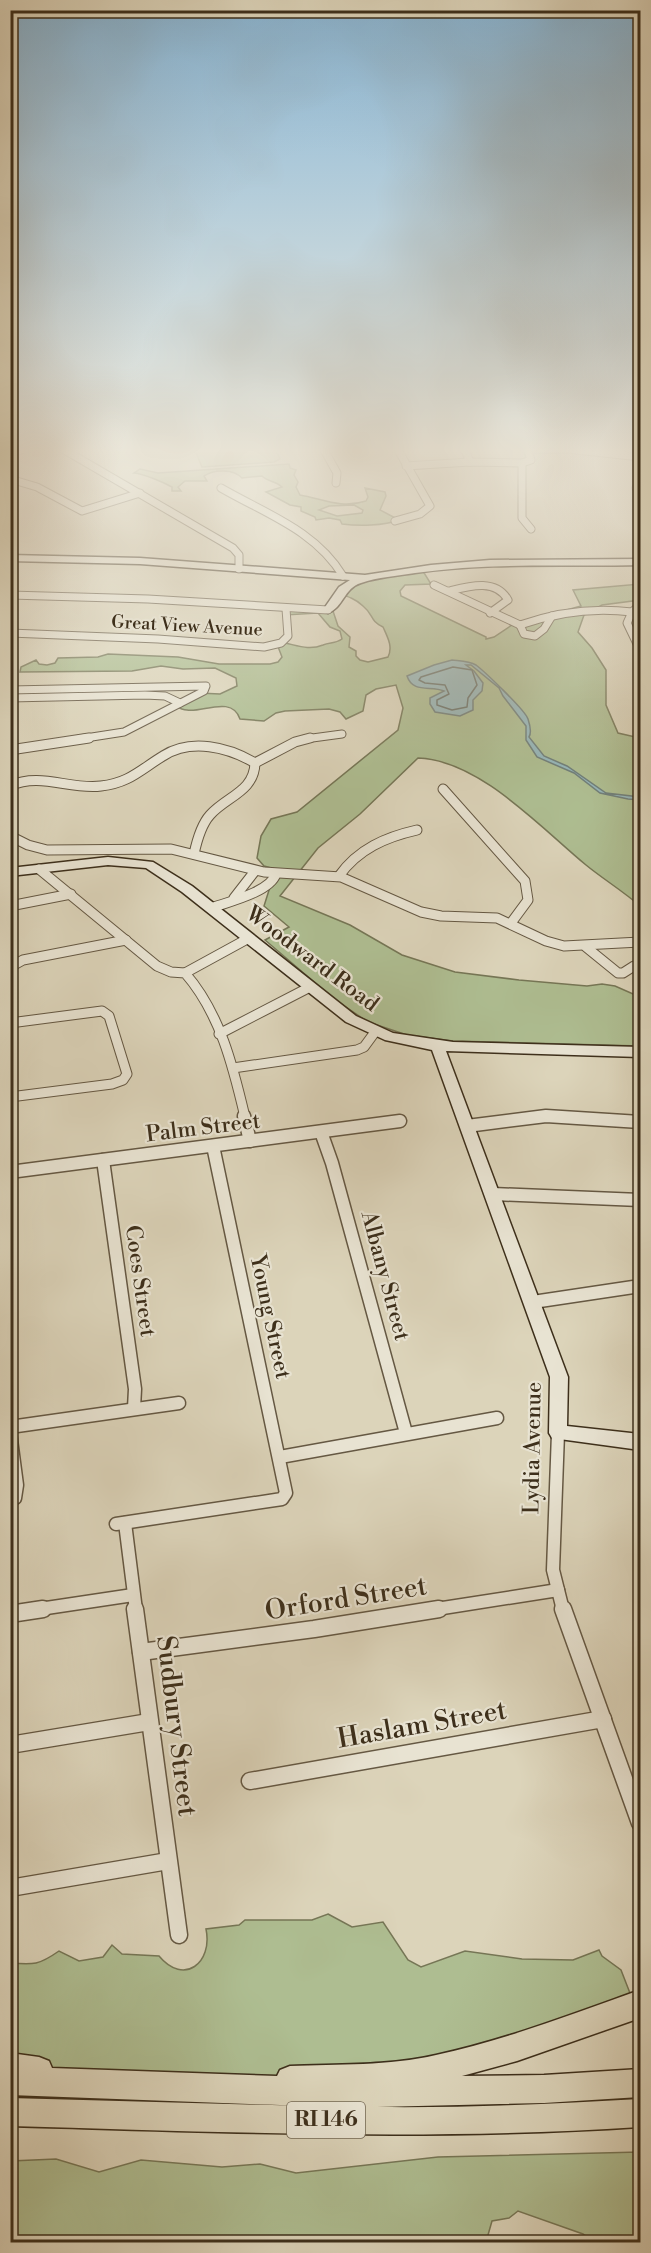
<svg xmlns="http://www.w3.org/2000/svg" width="651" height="2253" viewBox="0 0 651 2253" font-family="'Libre Bodoni',serif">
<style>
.green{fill:#aebd91;stroke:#767656;stroke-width:1.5;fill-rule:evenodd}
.water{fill:#96b6b9;stroke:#72807a;stroke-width:1.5}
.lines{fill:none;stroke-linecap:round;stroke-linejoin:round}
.shore{stroke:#6a726a;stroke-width:1.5}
.street-far3-casing{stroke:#655843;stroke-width:9}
.street-far2-casing{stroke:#655843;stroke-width:11}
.street-far1-casing{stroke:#655843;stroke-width:15}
.street-casing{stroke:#655843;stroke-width:19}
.secondary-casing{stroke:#3d2f1b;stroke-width:3}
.highway-casing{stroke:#3d2f1b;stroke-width:3}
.street-far3{stroke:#e8e3d2;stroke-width:7}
.street-far2{stroke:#e8e3d2;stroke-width:9}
.street-far1{stroke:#e8e3d2;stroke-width:12}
.street{stroke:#e8e3d2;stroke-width:16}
.secondary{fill:#e8e3d2;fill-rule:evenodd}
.highway{fill:#dcd4ba;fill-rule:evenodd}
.labels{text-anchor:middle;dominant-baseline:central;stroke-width:4.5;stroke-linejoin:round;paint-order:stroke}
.far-street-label{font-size:18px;fill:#3d2f1b;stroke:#e8e3d2}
.shield{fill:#e8e3d2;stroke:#706552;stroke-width:1.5}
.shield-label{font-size:21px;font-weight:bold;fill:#3d2f1b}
.street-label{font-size:22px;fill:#3d2f1b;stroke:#e8e3d2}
.near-street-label{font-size:27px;fill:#3d2f1b;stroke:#e8e3d2}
</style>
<rect width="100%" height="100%" fill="#dcd4ba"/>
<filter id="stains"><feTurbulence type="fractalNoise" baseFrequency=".00333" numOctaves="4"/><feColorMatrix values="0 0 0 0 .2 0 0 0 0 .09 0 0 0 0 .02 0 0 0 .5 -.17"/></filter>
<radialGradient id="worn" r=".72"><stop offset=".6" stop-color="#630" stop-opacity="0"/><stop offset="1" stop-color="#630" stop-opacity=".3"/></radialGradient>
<!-- green -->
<g class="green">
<path d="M197 448H275L280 459 274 462 202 467 196 453Z"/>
<path d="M289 464 290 468 296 470 294 475 298 482 296 487 300 495C323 499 341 509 366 501L368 497 365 488 385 492 386 496 380 510 399 520C384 526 358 526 342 524L340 520 329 518 316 520 315 517 301 511V507L290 505 266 492 282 487C276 481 268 482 262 476L242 478C234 469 214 469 204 476L207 481H185L178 487 181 491H172V487C163 482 144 474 134 473L140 469 158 473ZM354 505 363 510 362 513 337 516 319 510 329 506Z"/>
<path d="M421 568 431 584 405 585 400 591 401 596 486 637V639L494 637 512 625 581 606 573 590 640 584V600L602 605 584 615 578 632 592 648 606 670V705L618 733 640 738V906C623 891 603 879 586 865 540 827 479 760 418 758L360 814 318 848 280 896 350 925 402 955 455 972 519 980 587 986 602 984 615 986 640 997V1046L453 1041 407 1035 368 1022 334 999 265 940 289 927 264 906 270 887 279 870 264 866 257 858 261 836 271 819 297 812 398 730 403 708 396 685 376 689 366 695 363 711 346 719 340 712 329 709 285 711 276 713 264 721 240 719C232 695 202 713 187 710 182 710 177 707 173 705L198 693 220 694 237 686 236 678 215 668 183 669 161 666 132 671 20 672 21 667 36 660 39 664 47 665 55 663 58 658 98 657 108 654 178 657 219 664H270L278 662 282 657 277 644 280 642C297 645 308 651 323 645 330 642 335 644 342 639L340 631 330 627 318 613 285 615 286 610 328 608 333 611 338 626 350 637 349 647 356 651V656L360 660 368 662 388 657C393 647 388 638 383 627 369 620 374 615 363 606 355 598 346 596 336 593L345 584Z"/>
<path d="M328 1914 352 1927 383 1922 408 1960 421 1967 465 1951 522 1959 573 1960 599 1950 602 1956 621 1970 635 2006 538 2040 265 2082 11 2071 10 1963C34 1965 39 1965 59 1951L79 1961 103 1957 112 1945 122 1954 159 1956C184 1986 213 1963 206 1929L239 1925 245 1920H312Z"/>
<path d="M640 2152V2242H594L583 2234 518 2211 509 2218 492 2221 486 2242H11V2161L56 2159 99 2172 141 2160 222 2167 260 2164 296 2173 438 2157Z"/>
</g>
<!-- water -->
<path class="water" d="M452 660C460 661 469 661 476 665 484 671 525 710 528 719 530 725 532 732 529 737L544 756 567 766 606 793 640 797V800L628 799 600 793 574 773 537 757 526 740V726L503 696 499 688 471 665H466L474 671 483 683 482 691 473 700V710L460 716 435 712 430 704V698L444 691C431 685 413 694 407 676L434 665Z"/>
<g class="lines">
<!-- shore -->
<path class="shore" d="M453 667 472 670 477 685 468 698 467 707 452 710 437 705V700L449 694 445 685 425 683 419 680 421 677Z"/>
<!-- street-far3 casing -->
<g class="street-far3-casing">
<g id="street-far3">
<path d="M61 448 233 548 239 555V569"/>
<path d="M323 448 337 473 336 483"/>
<path d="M464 448 470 462"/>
<path d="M528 449H567L640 457"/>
<path d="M10 453 29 448"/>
<path d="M522 463V518L531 529"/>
<path d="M406 466 470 462 522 463 531 460 527 448"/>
<path d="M10 479 37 487 82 511 140 493"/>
<path d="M640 486 636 488 640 491"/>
<path d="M221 488C266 514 315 530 343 576"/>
<path d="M395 521 420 514 430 506 397 448"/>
<path d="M434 585 520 625"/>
<path d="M449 591C469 586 496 578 508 600L490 613"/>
<path d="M10 595 148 599 328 610"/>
<path d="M640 605 632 612 627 623 640 650"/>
<path d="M520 625C557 612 593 607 632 612"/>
<path d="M520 625 524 634 535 636 544 629 552 616"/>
<path d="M10 633 158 639 264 647 281 643 288 636 286 609"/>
<path d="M10 690 206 686 204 691 124 732 79 739"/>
<path d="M10 698 145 695 165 696 180 703"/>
<path d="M305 739 342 734"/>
</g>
</g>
<!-- street-far2 casing -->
<g class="street-far2-casing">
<g id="street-far2">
<path d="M10 750 89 738"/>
<path d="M255 763 295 742 310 738"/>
<path d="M10 786C40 772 70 790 101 786 129 783 140 770 163 756 191 738 228 747 255 763 254 792 227 796 210 815 201 825 197 840 194 854"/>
<path d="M443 789 525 881 528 900 511 923"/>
<path d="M10 836 28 845 47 850 171 849 264 872 341 877 421 912 441 916 497 918 546 941 564 946 640 942"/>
<path d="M39 869 157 966 171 972 185 973C220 1013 233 1066 245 1117"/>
<path d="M339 876C358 849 386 837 417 830"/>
<path d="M234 898 255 871"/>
<path d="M10 906 71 894"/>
<path d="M211 908C228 902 270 892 276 874"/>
<path d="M586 947 618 973H623L634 966"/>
<path d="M14 965 23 960 126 940"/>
<path d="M185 973 249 938"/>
<path d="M10 1023 102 1011 109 1016 127 1074 123 1080 112 1084 10 1097"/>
<path d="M219 1034 310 987"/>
<path d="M233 1068 357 1050 364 1047 375 1032"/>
<path d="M536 1117H565"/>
</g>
</g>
<!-- street-far1 casing -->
<g class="street-far1-casing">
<g id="street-far1">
<path d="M244 1116 250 1141"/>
<path d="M467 1126 546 1116 640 1122"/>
<path d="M321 1132 332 1163 406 1433"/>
<path d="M103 1160 135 1389 134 1408"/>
<path d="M10 1172 400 1121"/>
<path d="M493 1194 640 1200"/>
<path d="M533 1302 640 1286"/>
<path d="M10 1427 179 1403"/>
<path d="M10 1432 17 1485 15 1498 10 1500"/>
<path d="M558 1433 553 1570 563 1610"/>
<path d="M280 1457 497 1418"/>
<path d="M125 1523 136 1610"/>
<path d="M116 1524 282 1499 286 1493 213 1146"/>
<path d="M33 1610 133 1595"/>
<path d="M430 1610 558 1590"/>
</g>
</g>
<!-- street casing -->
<g class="street-casing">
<g id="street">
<path d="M135 1609 179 1935"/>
<path d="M563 1609 640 1823"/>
<path d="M10 1614 43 1609"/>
<path d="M141 1652 314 1629 439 1609"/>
<path d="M10 1745 149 1722"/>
<path d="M250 1781 603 1719"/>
<path d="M10 1888 168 1861"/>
</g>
</g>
<!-- secondary casing -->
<g class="secondary-casing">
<g id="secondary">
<path d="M10 555 140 558 365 575 431 565 490 560 640 559V565C565 567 490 562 415 573 397 576 378 577 361 583 344 588 343 608 328 613L323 610 339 587 350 580 140 564 10 561Z"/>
<path d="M108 857 153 862 192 886 356 1016 393 1033 453 1042 640 1047V1057L446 1051 568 1377 567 1426 640 1434V1450L552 1438 549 1433 550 1377 432 1050 385 1040 346 1022 182 892 146 868 108 865 10 876V868Z"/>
</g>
</g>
<!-- highway casing -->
<g class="highway-casing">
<path id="highway" d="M640 1990V2018L517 2061 462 2076 544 2075 640 2069V2097L544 2103 377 2107C465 2108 552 2104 640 2099V2127C430 2141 221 2132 10 2126V2098L306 2106 10 2095V2053L39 2057 49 2061 52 2068 277 2076 280 2070 290 2066C338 2064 389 2066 436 2055 505 2040 573 2014 640 1990Z"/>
</g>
<!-- street-far3 -->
<use href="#street-far3" class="street-far3"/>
<!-- street-far2 -->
<use href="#street-far2" class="street-far2"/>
<!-- street-far1 -->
<use href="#street-far1" class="street-far1"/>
<!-- street -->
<use href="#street" class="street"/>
<!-- secondary -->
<use href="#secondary" class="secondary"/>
<!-- highway -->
<use href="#highway" class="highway"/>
</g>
<!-- sky -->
<linearGradient id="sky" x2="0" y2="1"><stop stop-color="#87b5d5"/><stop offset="0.59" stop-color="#efece0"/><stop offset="1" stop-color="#efece0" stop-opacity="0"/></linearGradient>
<rect width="651" height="764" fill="url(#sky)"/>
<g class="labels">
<!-- far-street labels -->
<g class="far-street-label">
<text transform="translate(187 626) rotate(3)">Great View Avenue</text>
</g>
<!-- shield labels -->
<rect class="shield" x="287" y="2102" width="78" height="36" rx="4.5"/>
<g class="shield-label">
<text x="326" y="2120">RI 146</text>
</g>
<!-- street labels -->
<g class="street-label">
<text transform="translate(312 959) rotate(37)">Woodward Road</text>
<text transform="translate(203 1128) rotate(-7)">Palm Street</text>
<text transform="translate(385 1276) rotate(75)">Albany Street</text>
<text transform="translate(140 1281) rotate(82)">Coes Street</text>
<text transform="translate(270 1317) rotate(78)">Young Street</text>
<text transform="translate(533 1448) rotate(-89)">Lydia Avenue</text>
</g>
<!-- near-street labels -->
<g class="near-street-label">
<text transform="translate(346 1599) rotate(-9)">Orford Street</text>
<text transform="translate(422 1725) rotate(-10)">Haslam Street</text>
<text transform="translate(176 1726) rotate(83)">Sudbury Street</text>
</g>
</g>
<!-- margin -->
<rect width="651" height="2253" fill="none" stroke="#dcd4ba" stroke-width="36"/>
<rect x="12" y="12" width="627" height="2229" fill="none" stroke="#3d2f1b" stroke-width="3"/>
<rect x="18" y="18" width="615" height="2217" fill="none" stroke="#3d2f1b" stroke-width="1.5"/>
<rect width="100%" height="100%" filter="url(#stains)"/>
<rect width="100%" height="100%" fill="url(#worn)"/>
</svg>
